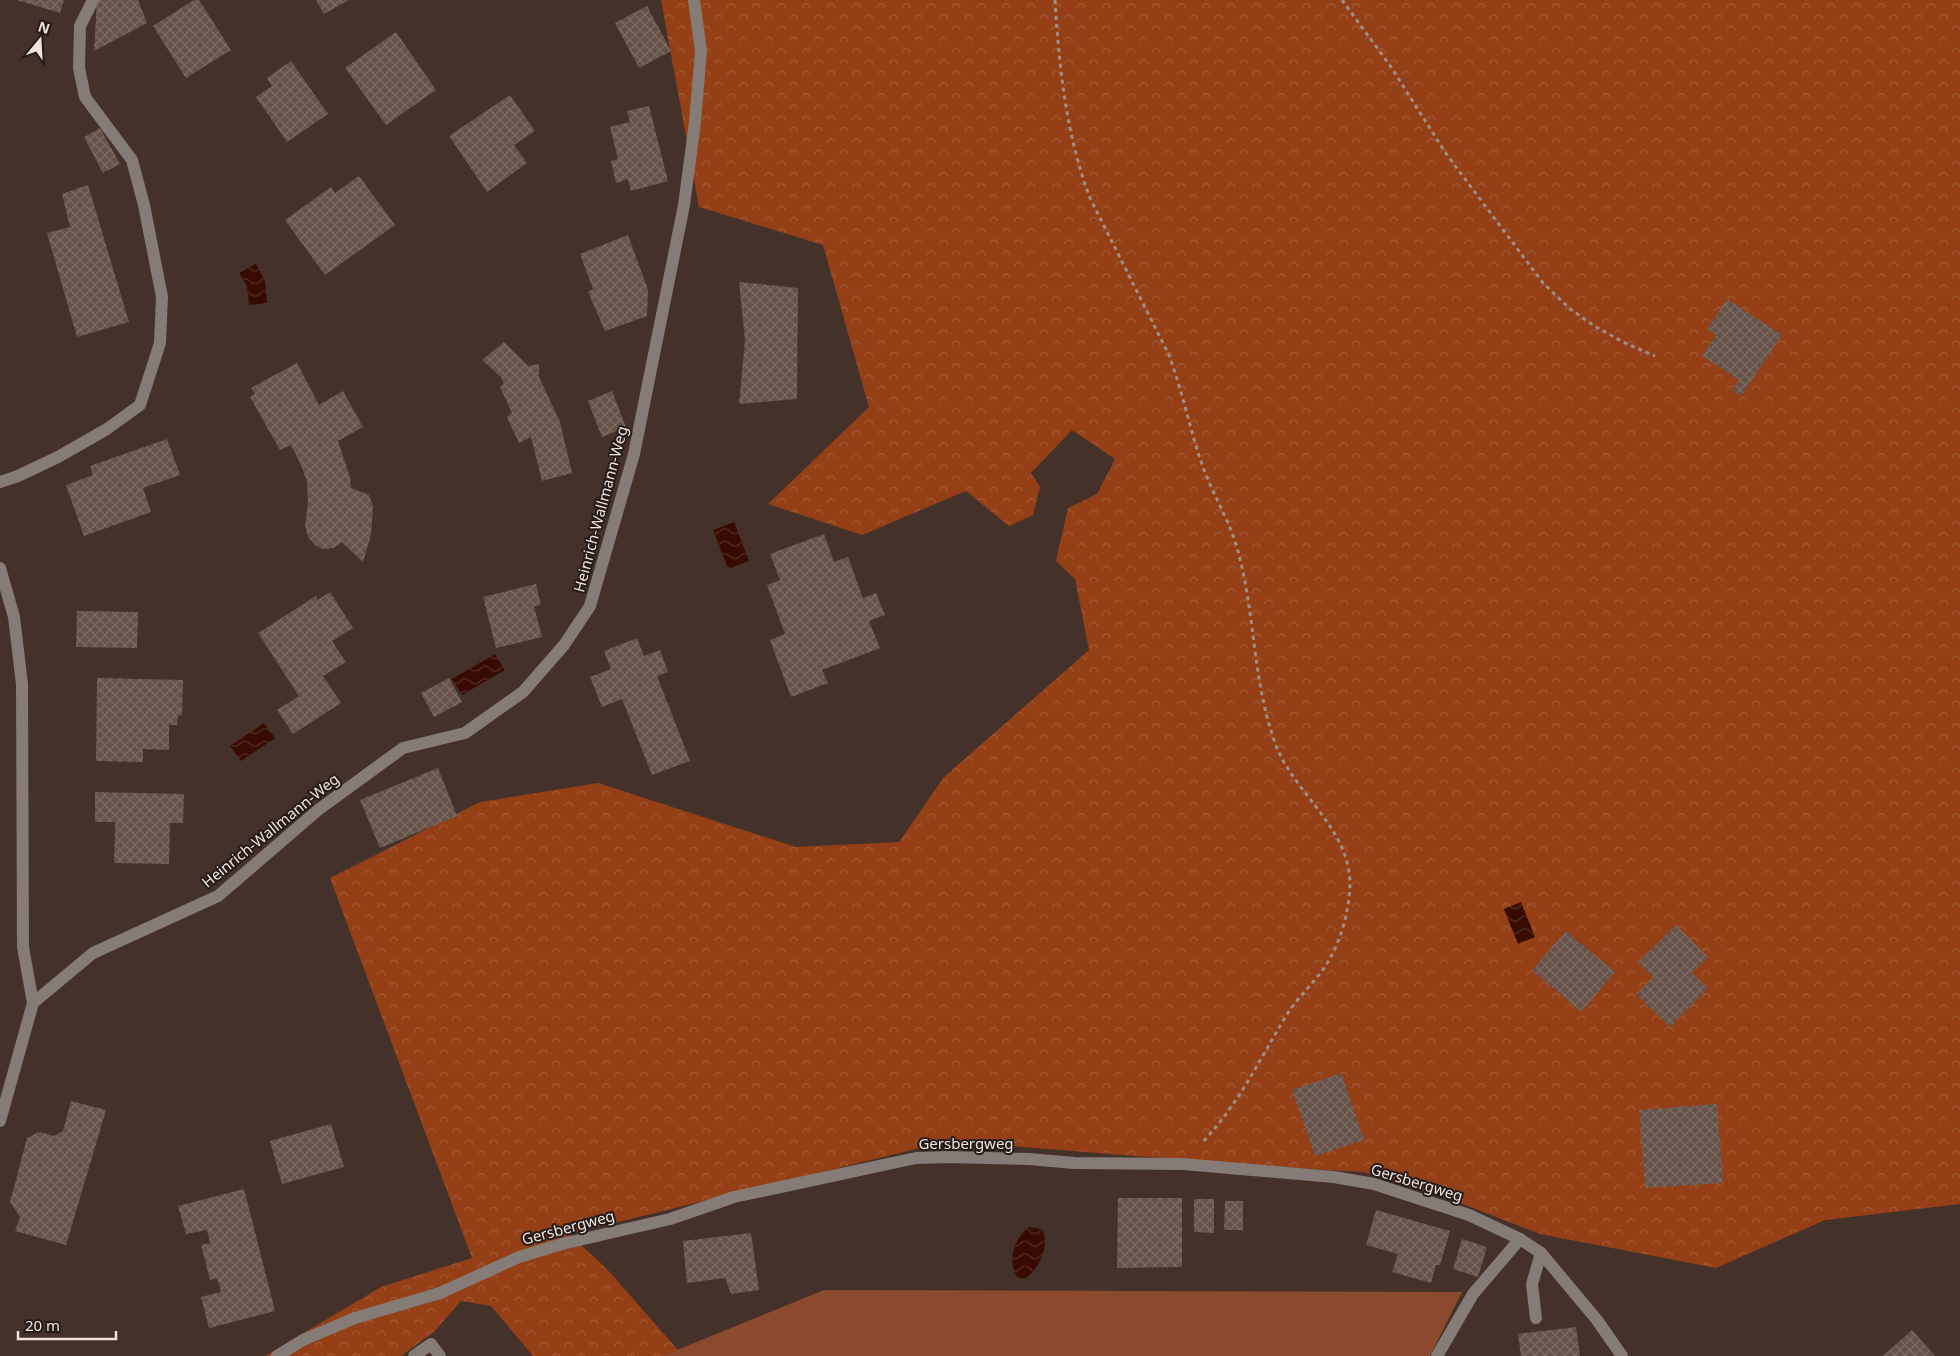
<svg xmlns="http://www.w3.org/2000/svg" width="1960" height="1356" viewBox="0 0 1960 1356" font-family="'Noto Sans',sans-serif">
<style>
.green{fill:#8b4a2e}
.forest{fill:url(#forest-crowns)}
.water{fill:url(#water-waves)}
.building{fill:url(#building-cross-hatch)}
.lines{fill:none;stroke-linecap:round;stroke-linejoin:round}
.path{stroke:#9f8f88;stroke-width:3;stroke-dasharray:4 4;stroke-linecap:butt}
.minor{stroke:#857b77;stroke-width:12}
.labels{text-anchor:middle;dominant-baseline:central;stroke-width:4;stroke-linejoin:round;paint-order:stroke}
.street-label{font-size:15px;fill:#f1e4df;stroke:#241b18}
</style>
<defs>
<pattern id="forest-crowns" width="20" height="18" patternUnits="userSpaceOnUse" patternTransform="scale(1.25)"><rect width="20" height="18" fill="#943f16"/><path d="M2 6a3 3 0 1 1 6 0M12 15a3 3 0 1 1 6 0" fill="none" stroke="#a35b37"/></pattern>
<pattern id="water-waves" width="16" height="10" patternUnits="userSpaceOnUse" patternTransform="scale(1.25)"><rect width="16" height="10" fill="#370b00"/><path d="M0 5q4-4 8 0t8 0" fill="none" stroke="#542e25"/></pattern>
<pattern id="building-cross-hatch" width="8" height="8" patternUnits="userSpaceOnUse" patternTransform="scale(1.25)"><rect width="8" height="8" fill="#665249"/><path d="M0 0l8 8M0 8l8-8" fill="none" stroke="#7c6b63"/></pattern>
</defs>
<rect width="100%" height="100%" fill="#443129"/>
<!-- green -->
<path class="green" d="M824 1290 1462 1292 1430 1356H662Z"/>
<!-- forest -->
<path class="forest" d="M661 0H1960V1204L1825 1220 1716 1268 1540 1234 1442 1196 1363 1172 1260 1166 948 1141 569 1234 606 1268 678 1350 662 1356H533L491 1306 461 1301 435 1331 401 1356H265L381 1287 472 1258 330 878 480 802 598 783 796 847 899 842 944 777 1089 650 1075 579 1056 561 1068 508 1097 494 1115 459 1072 430 1031 473 1040 487 1033 515 1009 526 966 491 862 535 768 504 869 407 823 245 699 207Z"/>
<!-- water -->
<g class="water">
<path d="M256 264 265 281 267 303 249 305 247 286 239 273Z"/>
<path d="M734 522 749 561 728 569 713 530Z"/>
<path d="M495 654 505 670 462 695 452 679Z"/>
<path d="M264 723 275 738 241 761 230 746Z"/>
<path d="M1521 902 1535 937 1518 944 1504 909Z"/>
<path d="M1029 1227 1042 1229C1051 1244 1038 1272 1024 1279L1017 1277C1007 1259 1014 1239 1029 1227Z"/>
</g>
<!-- building -->
<g class="building">
<path d="M17 0H64L60 13Z"/>
<path d="M97 0H138L147 23 94 51Z"/>
<path d="M194 0H199L231 50 186 78 153 26Z"/>
<path d="M316 0H349L324 14Z"/>
<path d="M647 6 671 51 639 68 615 23Z"/>
<path d="M396 32 436 90 386 125 345 68Z"/>
<path d="M291 61 328 114 287 142 256 97 272 86 267 78Z"/>
<path d="M510 95 535 131 514 145 527 163 487 192 449 136Z"/>
<path d="M649 106 668 181 631 191 628 179 616 183 611 161 618 159 610 127 630 122 627 111Z"/>
<path d="M100 128 120 164 103 173 84 137Z"/>
<path d="M359 176 395 225 325 275 285 220 331 187 335 193Z"/>
<path d="M88 185 129 322 77 337 47 233 70 227 62 194Z"/>
<path d="M628 235 648 290 647 316 605 331 588 292 593 289 580 254Z"/>
<path d="M739 282 798 288 797 399 739 404 745 340Z"/>
<path d="M1727 299 1782 335 1741 396 1732 390 1739 380 1702 356 1716 335 1707 329Z"/>
<path d="M504 342 528 366 539 364V377L560 422 572 473 542 481 531 437 519 443 507 417 512 413 500 387 504 384 501 377 482 360Z"/>
<path d="M297 363 319 405 343 391 363 427 338 441 350 477 351 488 369 495 373 506 371 535 363 562 342 542 334 548 323 549 315 545 308 537 305 526 308 503 307 481 300 463 291 445 280 450 250 397 255 394 251 388Z"/>
<path d="M612 391 626 427 602 437 588 401Z"/>
<path d="M167 439 180 475 143 488 151 512 84 536 66 485 93 475 90 466Z"/>
<path d="M824 534 834 562 848 557 863 598 876 593 885 615 869 621 880 648 822 670 828 683 791 697 770 640 785 634 767 585 780 580 770 554Z"/>
<path d="M536 584 541 605 534 606 542 637 496 648 483 597Z"/>
<path d="M330 592 353 628 332 641 346 662 323 676 341 703 293 734 277 710 299 696 258 633 316 596 318 600Z"/>
<path d="M77 611 138 612 137 648 76 647Z"/>
<path d="M637 638 644 656 660 650 668 672 657 676 690 761 652 775 622 699 602 707 590 677 611 669 604 651Z"/>
<path d="M97 678 183 680 182 716 178 715 177 725H169V750L143 749V762L96 761Z"/>
<path d="M449 678 462 702 434 717 421 693Z"/>
<path d="M438 768 457 816 380 848 360 800Z"/>
<path d="M95 792 184 794 183 823H170L169 864 114 863 115 822H95Z"/>
<path d="M1676 925 1708 957 1692 973 1708 988 1670 1027 1636 994 1653 977 1638 962Z"/>
<path d="M1566 931 1615 972 1581 1012 1532 970Z"/>
<path d="M1341 1073 1364 1140 1315 1156 1292 1090Z"/>
<path d="M71 1101 106 1110 66 1245 15 1231 20 1217 10 1202 27 1138 39 1132 54 1136 63 1131Z"/>
<path d="M1717 1104 1723 1183 1645 1188 1639 1110Z"/>
<path d="M331 1124 344 1167 282 1184 270 1141Z"/>
<path d="M244 1189 275 1311 209 1328 201 1297 221 1292 217 1278 210 1280 201 1245 210 1243 207 1230 186 1234 178 1206Z"/>
<path d="M1118 1198H1182V1267L1117 1268Z"/>
<path d="M1194 1199H1214V1233L1194 1232Z"/>
<path d="M1225 1201H1243V1230H1224Z"/>
<path d="M1376 1210 1450 1231 1440 1265H1436L1431 1283 1392 1272 1398 1254 1366 1245Z"/>
<path d="M751 1233 759 1290 731 1294 725 1278 687 1283 683 1241Z"/>
<path d="M1462 1239 1487 1247 1478 1277 1453 1269Z"/>
<path d="M1576 1327 1580 1356H1521L1518 1334Z"/>
<path d="M1912 1330 1935 1356H1883Z"/>
</g>
<g class="lines">
<!-- path -->
<g class="path">
<path d="M1055 0C1059 66 1066 135 1090 198L1168 353C1183 391 1190 432 1204 470 1215 499 1232 525 1239 555 1255 616 1253 680 1274 740 1291 792 1350 826 1350 885 1349 912 1340 945 1324 968 1313 984 1297 998 1286 1016 1258 1062 1240 1102 1202 1143"/>
<path d="M1342 0 1391 67 1447 155 1543 283 1570 309 1596 327 1625 343 1655 356"/>
</g>
<!-- minor -->
<g class="minor">
<path d="M0 482 18 476 58 457 107 429 140 405 160 343 162 297 144 205 132 160 85 97 79 68 80 26 93 0"/>
<path d="M0 568 14 617 22 684 23 947 33 1003 0 1121"/>
<path d="M33 1003 93 953 218 896 318 810 403 748 465 733 523 692 564 645 590 606 634 454 684 205 695 122 701 51 694 0"/>
<path d="M1536 1318 1532 1284 1541 1253"/>
<path d="M277 1356 303 1340 355 1318 440 1293 519 1257 562 1244 670 1219 734 1197 916 1158 948 1157 1029 1159 1074 1163 1183 1164 1334 1177 1374 1184 1469 1215 1520 1239 1541 1253 1597 1320 1622 1356"/>
<path d="M414 1356 431 1344 440 1356"/>
<path d="M1437 1356 1473 1294 1520 1239"/>
</g>
</g>
<g class="labels">
<!-- street labels -->
<g class="street-label">
<text transform="translate(600 509) rotate(-75)">Heinrich-Wallmann-Weg</text>
<text transform="translate(270 830) rotate(-39)">Heinrich-Wallmann-Weg</text>
<text x="966" y="1143">Gersbergweg</text>
<text transform="translate(1417 1182) rotate(17)">Gersbergweg</text>
<text transform="translate(568 1227) rotate(-15)">Gersbergweg</text>
</g>
</g>
<!-- north arrow -->
<g transform="translate(40 40) rotate(18)" stroke="#241b18" stroke-width="4" paint-order="stroke">
<path d="M0-4L9 19L0 12L-9 19Z" fill="#f1e4df"/>
<text y="-8" font-size="14" font-weight="bold" text-anchor="middle" fill="#f1e4df">N</text>
</g>
<!-- scale -->
<path d="M18 1331v8h98v-8" fill="none" stroke="#f1e4df" stroke-width="2.5"/>
<text x="25" y="1331" font-size="15" fill="#f1e4df" stroke="#241b18" stroke-width="4" paint-order="stroke">20 m</text>
</svg>
